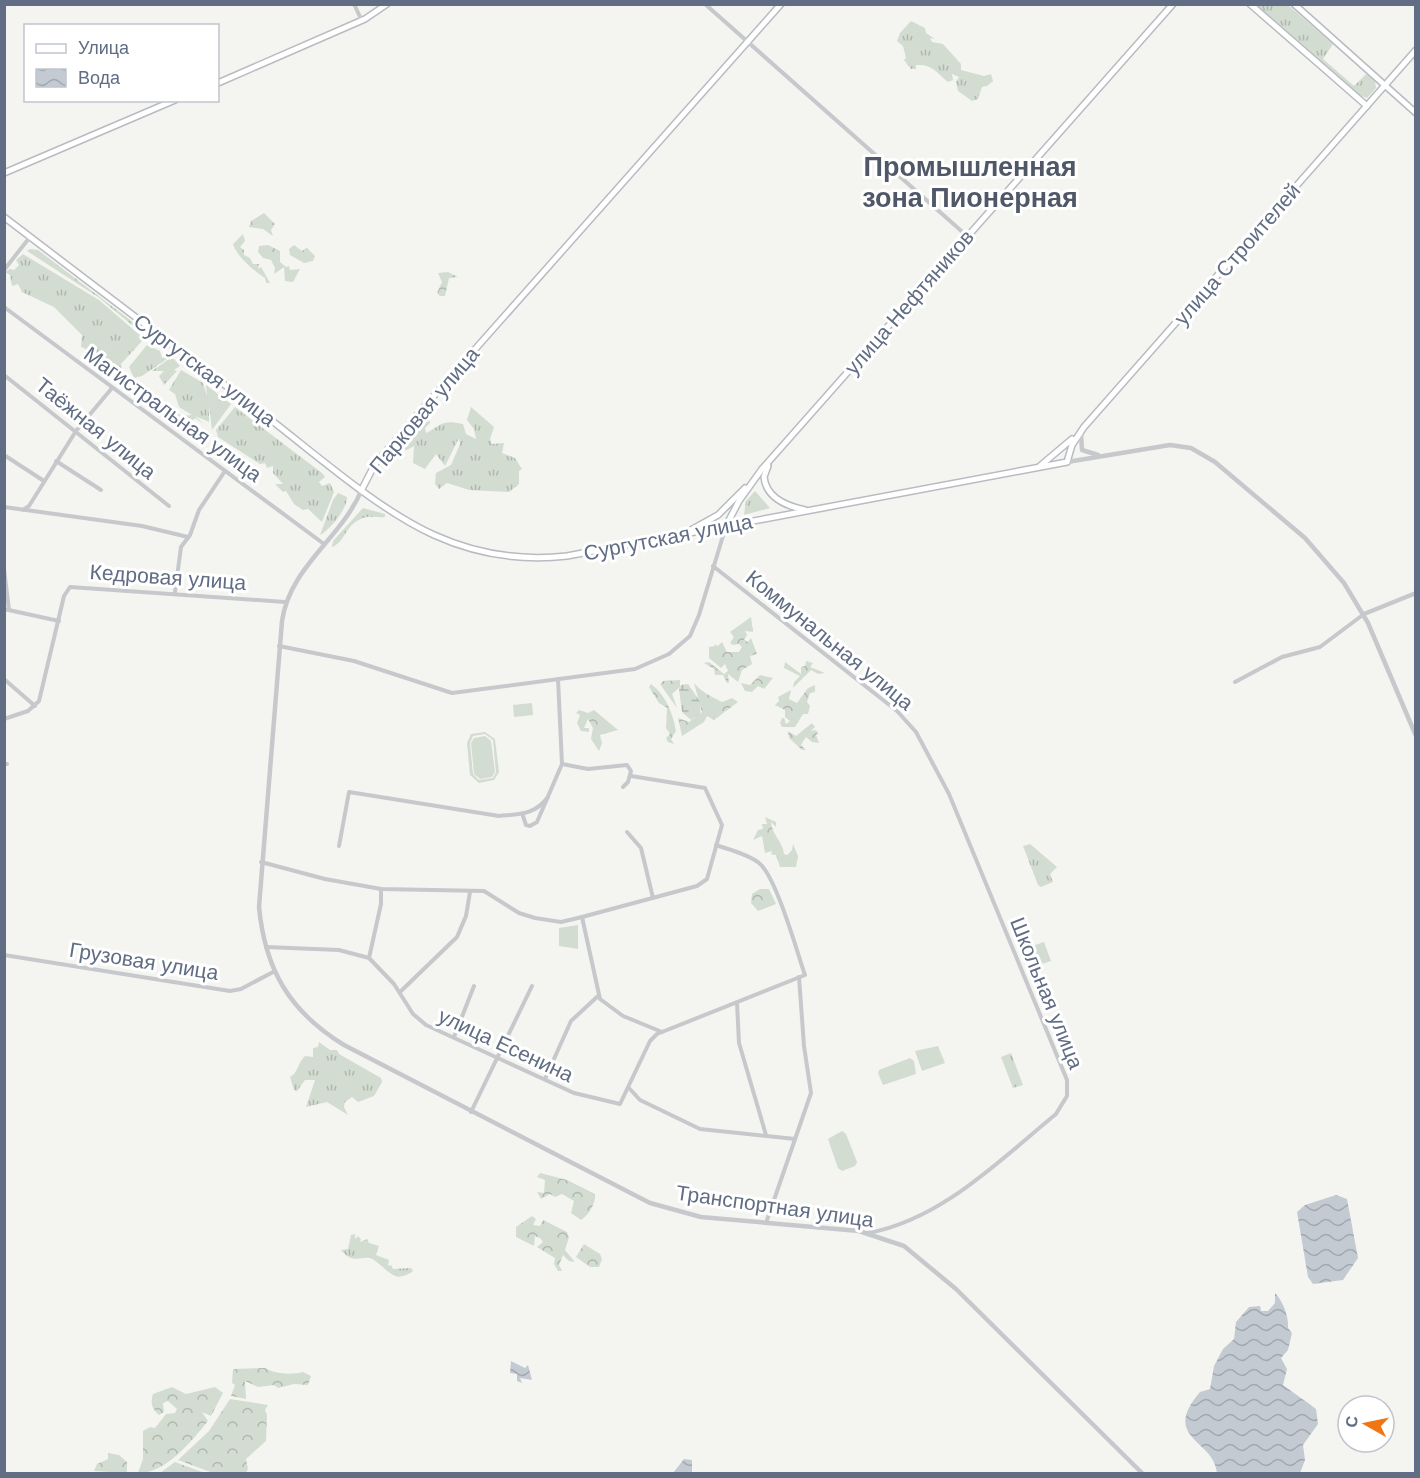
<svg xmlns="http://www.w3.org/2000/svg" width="1420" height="1478" viewBox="0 0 1420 1478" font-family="Helvetica,sans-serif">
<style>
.grass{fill:url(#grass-tufts)}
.forest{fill:url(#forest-crowns)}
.wetland{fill:url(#wetland-marsh)}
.pitch{fill:#d3dcd1;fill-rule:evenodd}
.water{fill:url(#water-waves)}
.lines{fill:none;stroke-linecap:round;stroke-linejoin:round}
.secondary-casing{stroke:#b8bbc1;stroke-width:8}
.minor{stroke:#c6c8cc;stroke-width:4}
.tertiary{stroke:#c6c8cc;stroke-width:4.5}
.secondary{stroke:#fff;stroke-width:5}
.labels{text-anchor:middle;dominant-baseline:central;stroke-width:6;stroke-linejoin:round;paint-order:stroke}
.street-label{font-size:21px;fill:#616d84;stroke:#fff}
.district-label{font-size:27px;font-weight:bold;fill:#505868;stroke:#fff}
</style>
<defs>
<pattern id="grass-tufts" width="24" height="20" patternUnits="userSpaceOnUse" patternTransform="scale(1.5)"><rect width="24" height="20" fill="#d3dcd1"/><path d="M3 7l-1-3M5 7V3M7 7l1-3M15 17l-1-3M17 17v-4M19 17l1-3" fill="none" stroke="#afb7af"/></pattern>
<pattern id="forest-crowns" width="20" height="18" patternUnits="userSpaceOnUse" patternTransform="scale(1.5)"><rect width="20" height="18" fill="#d3dcd1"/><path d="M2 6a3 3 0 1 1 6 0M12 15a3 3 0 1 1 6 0" fill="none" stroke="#afb7af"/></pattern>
<pattern id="wetland-marsh" width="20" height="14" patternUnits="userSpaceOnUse" patternTransform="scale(1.5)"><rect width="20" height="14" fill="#d3dcd1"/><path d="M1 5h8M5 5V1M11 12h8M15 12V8" fill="none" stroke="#afb7af"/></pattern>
<pattern id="water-waves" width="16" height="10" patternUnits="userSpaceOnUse" patternTransform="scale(1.5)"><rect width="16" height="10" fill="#c3cad1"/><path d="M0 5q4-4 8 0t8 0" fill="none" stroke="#a2a8af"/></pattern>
</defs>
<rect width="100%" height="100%" fill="#f4f5f0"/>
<!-- grass -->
<g class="grass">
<path d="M1254 5H1288L1333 44 1323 59 1354 86 1366 74 1375 81 1376 88 1367 98 1359 95Z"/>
<path d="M911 21 925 28 926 33 935 39 930 38 932 42 943 44 961 64V70L984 76 991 74 993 81 987 86 982 87 978 99 972 101 958 91 956 82 959 77 952 74 953 80 948 82C936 72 932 64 916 65V69H911L904 60 906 58 903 46 897 41 900 33Z"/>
<path d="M30 249 38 250 142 329 144 335 98 297 27 251Z"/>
<path d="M23 254 99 300 142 337V341L121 364 122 369H118L115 378 111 377 113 374C108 367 88 348 81 347L82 335 54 307 22 292 18 284 12 286 10 275 5 272 10 269 14 270 19 265 16 260Z"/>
<path d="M147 345 160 351 162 358 166 356 167 359 142 376 134 378 129 367Z"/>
<path d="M169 359H174L180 366 174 370 177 371 164 385 159 376 164 371H152Z"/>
<path d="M181 370 203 383 207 396 206 385 231 404 212 430 209 406V422L195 416 204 424 195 418 187 426 179 420 176 412 181 416 192 415 179 407 175 394 169 390Z"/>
<path d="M235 407 322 473 325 477 319 482 322 486 330 483 334 492 322 522 308 509 303 510 294 504 286 491 283 492 275 484H283L273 473V466L267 468 265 463 260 464 218 437 216 430Z"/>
<path d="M471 407 494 427 490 439 492 444 504 443 502 453 515 458 522 469 519 471V484L509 492 469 490 447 483 439 489 435 484 436 473 451 465 460 444 459 438 445 466 436 454 425 469 413 463 414 446 407 450 403 449C401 439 406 427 417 426L425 415 429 417 430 423 425 428 426 433C442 425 442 419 463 424L466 434 476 439 474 429 467 420Z"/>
<path d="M755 491 770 508 744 515 746 501Z"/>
<path d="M338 493 347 497C348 508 329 531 320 535L333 500Z"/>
<path d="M363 508 385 514V517C378 518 371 515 363 518 344 525 346 542 332 547L333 541Z"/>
<path d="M1030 844 1057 867 1050 874 1053 882 1041 887 1038 885 1023 846Z"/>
<path d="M578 925V949L559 946V928Z"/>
<path d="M319 1042 330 1050H337L339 1054 381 1078 382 1082 374 1096 358 1102 352 1097 345 1102 344 1107 348 1115 327 1102 306 1107 315 1080H305L297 1091 294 1090 290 1077C298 1073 298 1062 305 1056L313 1057V1048L318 1047Z"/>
<path d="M1011 1053 1023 1085 1013 1088 1001 1057Z"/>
<path d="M355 1234V1239L358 1236 361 1239 360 1242 367 1239 369 1243 379 1246 376 1255 389 1260 388 1266 391 1265 393 1269 411 1268 413 1271C408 1275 400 1278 395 1276 387 1272 380 1264 374 1260 363 1253 355 1267 341 1250L348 1249 351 1235Z"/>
</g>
<!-- forest -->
<g class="forest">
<path d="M264 213 275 224 271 230 273 236 263 229 249 227 251 221Z"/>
<path d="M243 234 245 241 240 247 244 250V255L250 258 253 264H259L258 269 261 267 270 283H266L265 278C254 271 237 257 233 244Z"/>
<path d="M268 245 280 251V262L286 267 289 266 290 270 300 269 293 282 285 281 284 267 274 274 275 268 271 260 263 258 258 252 259 246Z"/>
<path d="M294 245 302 251 307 248 315 256 313 261 304 263 290 255 289 249Z"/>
<path d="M448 272 458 277 449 278 445 296H440L437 293 442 282 438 273Z"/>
<path d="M86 353 99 355 107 370 112 368 114 376 108 378 90 363Z"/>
<path d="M751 617 753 632 745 631 747 635 744 640 748 642 751 638 757 654 750 656 752 664 742 670 738 682 728 674 729 683H727L723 675H715L714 669 704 663 709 662 724 674 728 671 725 664 721 668 709 658V647L715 646 714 644 718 646 722 642 727 652H739L742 647 739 644 733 645 730 643 734 637 730 632Z"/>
<path d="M806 661 813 663 810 667 825 673 818 674 811 670 793 688 794 682 800 676 784 668 785 662 801 674V667L805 666Z"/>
<path d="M760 675 773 678 764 689 758 686 752 692 745 691 741 683 750 685Z"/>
<path d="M680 680V687L672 694 677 708 660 684 663 681Z"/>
<path d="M694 683C702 692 710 696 722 702L732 698 738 702 714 720 707 716 704 722 682 736 678 718 689 722 702 712Z"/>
<path d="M651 684C666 695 673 714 676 731L671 739 674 744 668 742 666 738 670 734 666 728 667 708 659 703 649 687Z"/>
<path d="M815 685V692L810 693 807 702 810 706 808 714H803L795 727H782L780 723 782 718H784L786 724 790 721 785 717V710L775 705 779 701 778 697 791 690 789 699 797 703 808 688Z"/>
<path d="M579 710 588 713 594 710 618 730 600 735 602 743 599 751 591 739 593 728 588 719 584 728H589V732L581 731 577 723 580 715 576 713Z"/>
<path d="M812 723 815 727 811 731 816 730 818 733 816 735 819 743 812 742 806 737 801 745 806 750H802L789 738 788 731 796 736Z"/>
<path d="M765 817 776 822V827L771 822C772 835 783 842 784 854L787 855 792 850 793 844 798 856 796 867H780L776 855 771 854 772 851 765 853 762 836 753 840 758 830 763 829 762 824H767Z"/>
<path d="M760 889H769L776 904 758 911 751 903 752 894Z"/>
<path d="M540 1173 567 1180 595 1194C596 1203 589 1215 581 1220L571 1213 574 1201 562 1194 555 1197 550 1194 541 1199 537 1192 544 1193 545 1180 537 1177Z"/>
<path d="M532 1216 536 1219 533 1225 540 1226 543 1220 567 1232 569 1237 565 1250 575 1262 569 1261 563 1255 559 1265 562 1271H558L554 1264 555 1258 537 1247 543 1242 540 1238 535 1236 534 1246 516 1237V1227Z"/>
<path d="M584 1244 600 1254 602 1259 599 1267H590L576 1257Z"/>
<path d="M265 1368C275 1374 291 1375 303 1372L311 1376 308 1385 294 1384 278 1388 274 1385 258 1387 245 1381 246 1399 231 1396 235 1385 232 1383 233 1369Z"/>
<path d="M172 1387 186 1394 215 1387 223 1393 211 1416 202 1412 208 1421C192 1441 165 1474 138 1473L143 1459V1431L150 1427 155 1428 166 1414 175 1413 177 1409 168 1401 163 1403 164 1412 159 1415C152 1409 150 1403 153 1394Z"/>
<path d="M230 1399 268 1405 265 1410 267 1415 266 1441 246 1459 248 1469 246 1473H213L178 1460 209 1431Z"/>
<path d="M108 1453 119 1455 127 1462V1473L94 1471 97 1464 108 1459Z"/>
<path d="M175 1462 205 1473H160Z"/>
</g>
<!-- wetland -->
<path class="wetland" d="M688 684 701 703 700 714 691 720 682 712 679 689 681 685Z"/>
<!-- pitch -->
<g class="pitch">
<path d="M532 703 533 715 514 717 513 705Z"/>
<path d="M485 732 495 739 499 772 494 780 479 783 470 775 467 743 471 734ZM485 734 493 740 496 772 493 778 479 780 473 774 470 743 473 736Z"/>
<path d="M485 736 491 741 495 772 492 777 480 779 474 774 471 743 474 738Z"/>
<path d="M1044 942 1051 961 1039 965 1032 946Z"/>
<path d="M938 1046 945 1063 922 1071 915 1051Z"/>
<path d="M910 1058 914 1061 916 1074 883 1085 878 1073 879 1070Z"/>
<path d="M842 1131 846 1134 857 1162 855 1166 842 1171 838 1168 828 1139Z"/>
</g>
<!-- water -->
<g class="water">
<path d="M1336 1195 1347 1199 1358 1258 1343 1280 1313 1284 1308 1277 1297 1212 1305 1205Z"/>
<path d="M1275 1293C1283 1301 1289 1317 1288 1328L1292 1333 1288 1350 1281 1358 1287 1369 1283 1385 1316 1409 1318 1424 1303 1445 1305 1460 1300 1473H1217C1214 1439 1160 1439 1200 1392L1210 1389 1214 1366 1223 1349 1234 1339 1236 1322 1249 1307 1260 1306 1261 1311H1268L1275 1303Z"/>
<path d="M511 1361 525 1368 528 1365 532 1380 520 1378 522 1383 517 1381V1374L510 1373Z"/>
<path d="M684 1459 692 1460V1473H673Z"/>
</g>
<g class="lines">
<!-- secondary casing -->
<g class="secondary-casing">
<g id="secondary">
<path d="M1250 4 1367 106"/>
<path d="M1294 4 1416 113"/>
<path d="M218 83 365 19 387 4"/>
<path d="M4 173 175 100"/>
<path d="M4 217C93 285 183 353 271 420 320 458 379 510 434 535 476 554 522 561 567 556L1067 462 1072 445 1084 427 1416 50"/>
<path d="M768 466 764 477C766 498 786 506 805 510"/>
<path d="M1040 466 1072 439"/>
<path d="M362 489 375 464 431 399 781 4"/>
<path d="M726 526 739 501 762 469 1173 4"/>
<path d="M691 530 718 515 745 488"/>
</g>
</g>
<!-- minor -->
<g class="minor">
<path d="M354 4 362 21"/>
<path d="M705 4 967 236"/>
<path d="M4 270 30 237"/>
<path d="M4 307 324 544"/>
<path d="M4 375 169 506"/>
<path d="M4 455 44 481"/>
<path d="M56 461 101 490"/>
<path d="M4 507 142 526 188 537"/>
<path d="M23 510 29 506 76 431 112 388"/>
<path d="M713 566 897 711 916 732 949 794 1067 1080V1096L1056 1114C1000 1160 941 1220 868 1233"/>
<path d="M4 569 9 610"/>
<path d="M175 592 181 547 190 535 199 510 225 471"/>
<path d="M4 609 59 621"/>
<path d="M279 646 354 661 452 693 635 669 669 654 690 636 699 615 726 526"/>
<path d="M4 679 35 706"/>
<path d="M1235 682 1282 657 1320 647 1364 614"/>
<path d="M4 719 28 711 39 701 64 596 70 587 285 602"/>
<path d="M4 764H7"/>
<path d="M562 764 588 769 627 765 631 771 628 782 623 787"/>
<path d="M523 816 526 825 530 826 537 822 562 764 558 679"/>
<path d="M627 832 641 848 653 898"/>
<path d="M339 846 349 792 499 816C519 814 535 815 548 797"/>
<path d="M261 862 325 879 381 889 484 891 519 913 535 918 561 922 582 917 600 999 623 1016 662 1032"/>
<path d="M582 917 697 886 707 879 722 825 705 788 631 776"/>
<path d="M266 947 339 950 369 958 394 984 413 1014 426 1025 574 1093 620 1104 650 1041 657 1034 805 975C797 952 776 876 759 863 748 854 730 850 716 845"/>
<path d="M4 955 230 991 241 989 275 971"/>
<path d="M369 958 381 904V889"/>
<path d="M400 992 457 937 466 916 470 892"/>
<path d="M737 1003 739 1043 766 1135"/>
<path d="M454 1037 474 986"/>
<path d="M545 1079 571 1021 598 996"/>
<path d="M629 1088 640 1100 700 1129 795 1139"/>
<path d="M471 1112 532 986"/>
<path d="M766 1223 811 1093 804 1046 799 977"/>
</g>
<!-- tertiary -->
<g class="tertiary">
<path d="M1081 434 1082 450 1098 455"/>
<path d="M1067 462 1170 445 1191 448 1215 462 1305 538 1344 583 1368 623 1416 736"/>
<path d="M362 489C342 538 290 566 282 621L259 907C265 970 290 1012 344 1045L650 1203 701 1217 859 1231 904 1246 956 1289 1143 1474"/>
<path d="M1364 614 1416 593"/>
</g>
<!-- secondary -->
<use href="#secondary" class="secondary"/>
</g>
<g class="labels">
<!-- street labels -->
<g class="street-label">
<text transform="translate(1237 254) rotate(-49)">улица Строителей</text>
<text transform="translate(909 302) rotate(-49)">улица Нефтяников</text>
<text transform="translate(205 370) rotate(37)">Сургутская улица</text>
<text transform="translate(424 410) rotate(-50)">Парковая улица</text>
<text transform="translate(173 414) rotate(36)">Магистральная улица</text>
<text transform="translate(96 428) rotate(39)">Таёжная улица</text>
<text transform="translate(668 537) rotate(-11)">Сургутская улица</text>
<text transform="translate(168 577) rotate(4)">Кедровая улица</text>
<text transform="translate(830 640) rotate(39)">Коммунальная улица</text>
<text transform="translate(144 961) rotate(9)">Грузовая улица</text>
<text transform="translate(1047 993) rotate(68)">Школьная улица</text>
<text transform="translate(506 1045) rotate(25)">улица Есенина</text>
<text transform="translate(775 1206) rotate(8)">Транспортная улица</text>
</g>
<!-- district labels -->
<g class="district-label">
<text x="970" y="167">Промышленная<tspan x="970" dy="31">зона Пионерная</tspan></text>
</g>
</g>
<!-- border -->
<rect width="1420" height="1478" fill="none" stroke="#616d84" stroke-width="12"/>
<!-- legend -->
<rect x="24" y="24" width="195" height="78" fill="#ffffff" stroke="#c0c5ce" stroke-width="1.5"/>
<rect x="36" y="44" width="30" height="9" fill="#ffffff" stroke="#c0c5ce" stroke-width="1.5"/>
<text x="78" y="54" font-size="18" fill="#616d84">Улица</text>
<rect x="36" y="69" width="30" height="18" fill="url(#water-waves)" stroke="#c0c5ce" stroke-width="1.5"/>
<text x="78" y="84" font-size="18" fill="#616d84">Вода</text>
<!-- north arrow -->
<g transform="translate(1366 1424) rotate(279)"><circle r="28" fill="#ffffff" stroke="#c0c5ce" stroke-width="1.5"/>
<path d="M0-4.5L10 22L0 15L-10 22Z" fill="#f07614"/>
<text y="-9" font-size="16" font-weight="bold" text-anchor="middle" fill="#616d84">С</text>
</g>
</svg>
